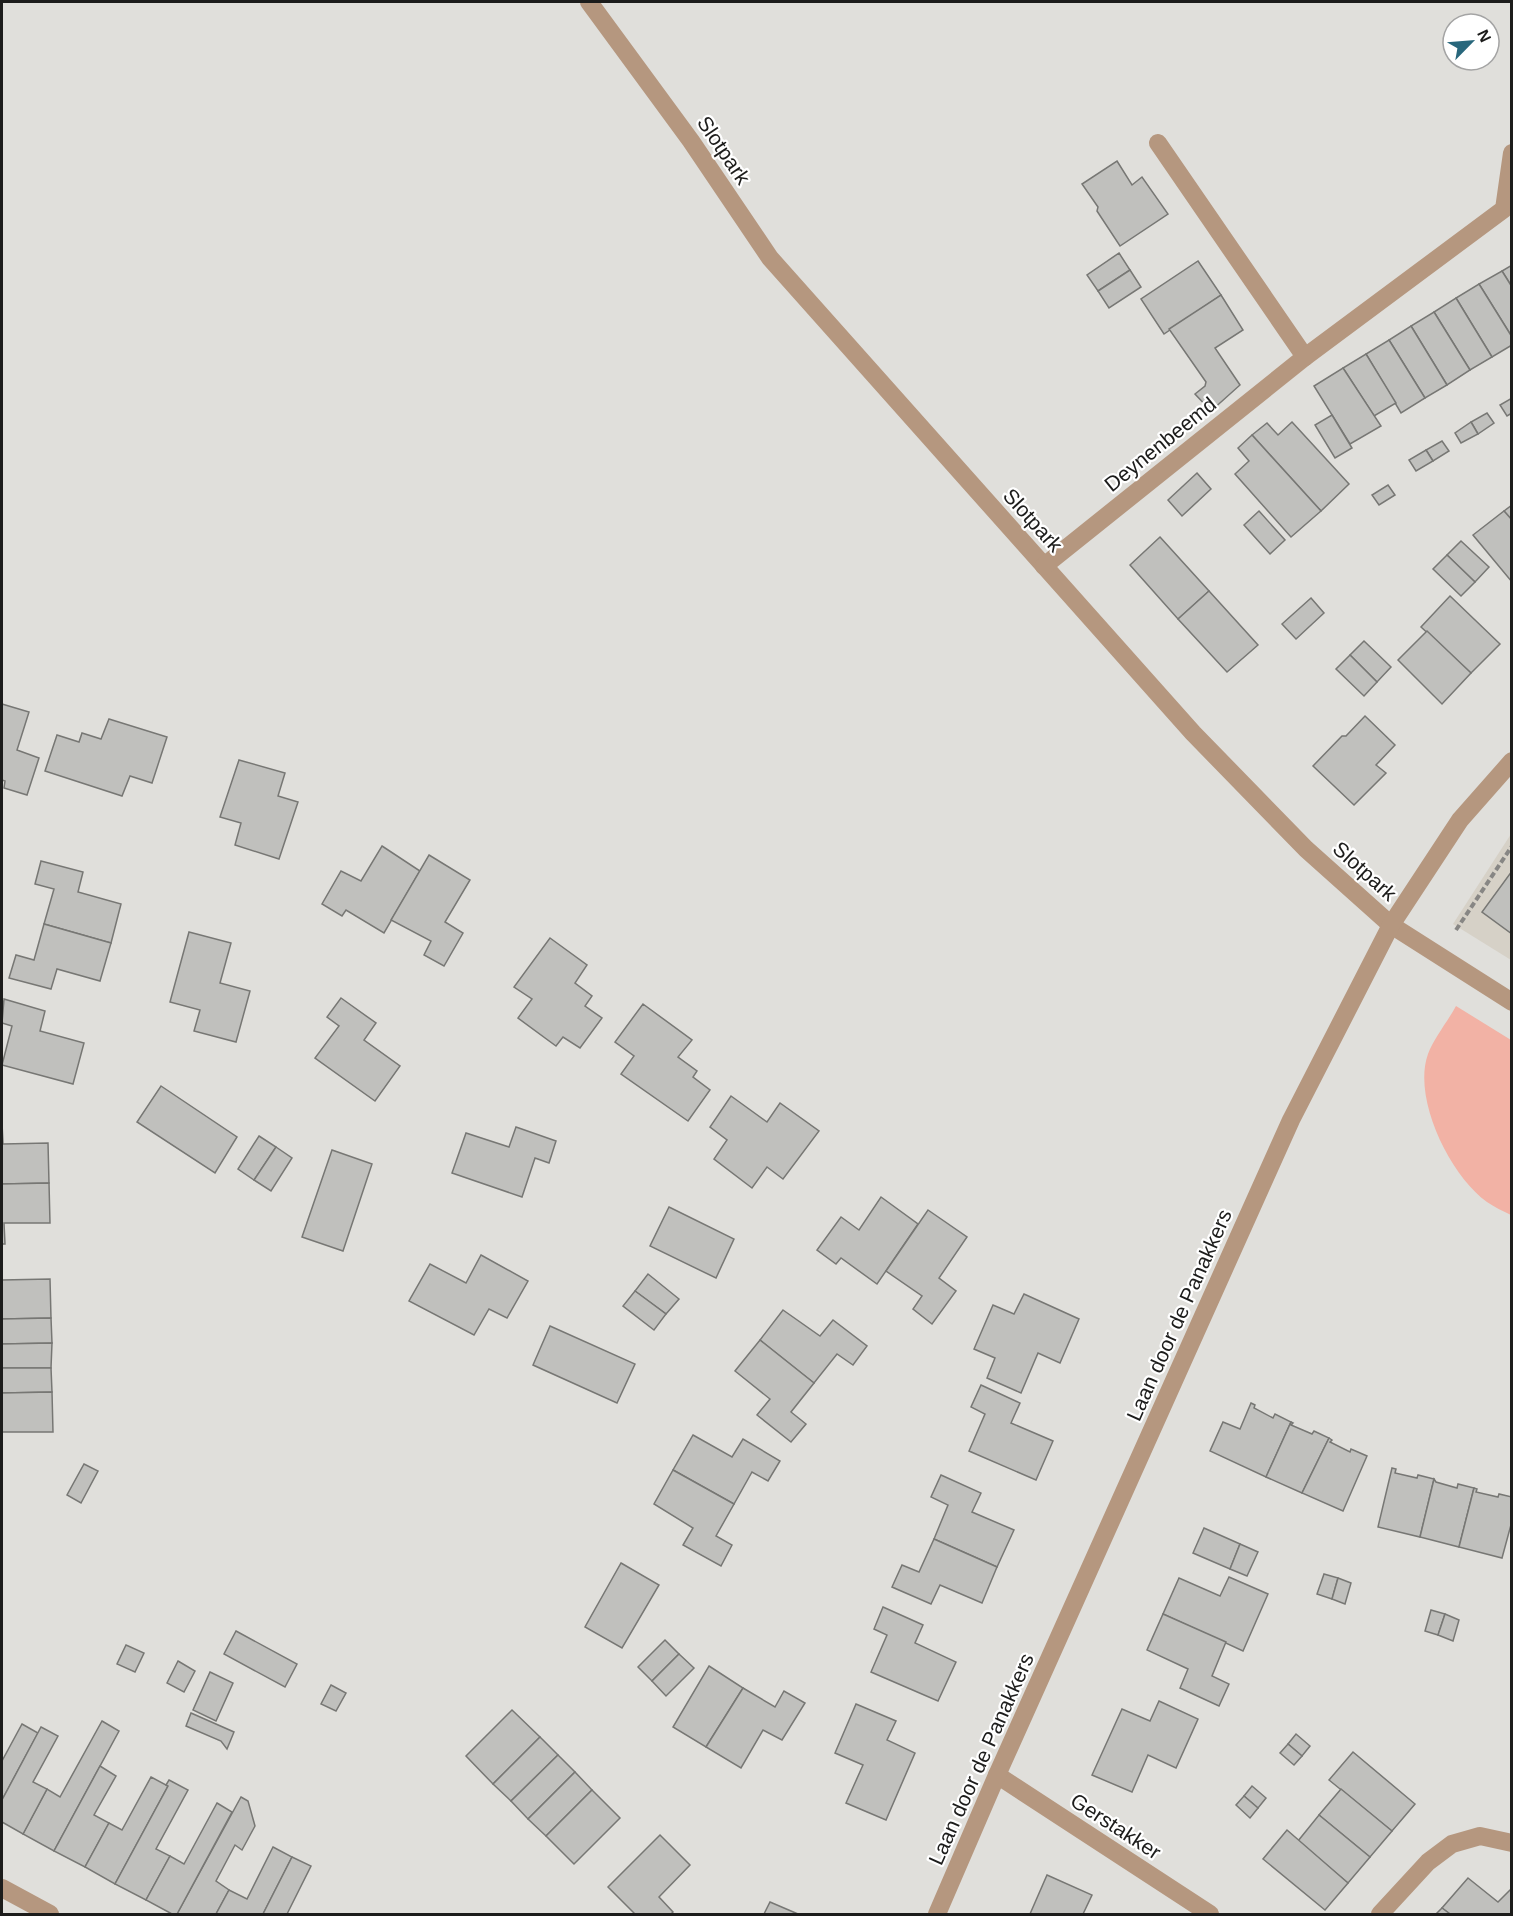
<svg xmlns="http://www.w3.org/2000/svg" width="1513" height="1916" viewBox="0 0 1513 1916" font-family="Arial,sans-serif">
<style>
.built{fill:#d6d1c7}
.green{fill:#f2b2a5}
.building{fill:#c0c0bd;stroke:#777774;stroke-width:1.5}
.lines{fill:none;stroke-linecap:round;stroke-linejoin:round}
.path{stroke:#878684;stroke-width:4;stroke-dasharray:6 3;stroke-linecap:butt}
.minor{stroke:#b5977f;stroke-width:18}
.labels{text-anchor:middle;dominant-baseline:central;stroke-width:4.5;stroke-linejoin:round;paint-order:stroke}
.street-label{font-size:21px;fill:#1c1c1b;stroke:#fff}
</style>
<rect width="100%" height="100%" fill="#e0dfdb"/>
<!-- built -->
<path class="built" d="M1511 834V960L1453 924Z"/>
<!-- green -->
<path class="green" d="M1456 1006 1511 1040V1215C1503 1211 1494 1207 1487 1202 1450 1176 1412 1098 1428 1054 1434 1038 1448 1021 1456 1006Z"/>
<!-- building -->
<g class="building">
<path d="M1117 161 1132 185 1142 177 1168 214 1120 246 1097 211 1098 207 1082 184Z"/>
<path d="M1119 253 1130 270 1098 291 1087 275Z"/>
<path d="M1198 261 1221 295 1164 334 1141 299Z"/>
<path d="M1512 265V287L1502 271Z"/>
<path d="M1130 270 1141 287 1109 308 1098 291Z"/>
<path d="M1502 271 1512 287V337L1479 284Z"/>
<path d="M1479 284 1512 337V345L1492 357 1456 298Z"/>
<path d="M1221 295 1243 330 1215 348 1240 385 1211 411 1195 394 1205 386 1206 382 1169 329Z"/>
<path d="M1456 298 1492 357 1470 370 1434 312Z"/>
<path d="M1434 312 1470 370 1447 385 1411 326Z"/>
<path d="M1411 326 1447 385 1425 398 1389 340Z"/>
<path d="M1389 340 1425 398 1401 413 1366 354Z"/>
<path d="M1366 354 1396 403 1374 416 1343 368Z"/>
<path d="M1343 368 1381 426 1350 444 1314 386Z"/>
<path d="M1512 398V413L1507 416 1500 405Z"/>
<path d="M1487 413 1494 423 1478 434 1471 422Z"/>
<path d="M1332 415 1352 448 1335 458 1315 425Z"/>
<path d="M1292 422 1349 484 1321 511 1252 435 1267 423 1278 435Z"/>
<path d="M1471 422 1478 434 1461 443 1455 433Z"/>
<path d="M1252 435 1321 511 1291 537 1235 474 1249 461 1238 448Z"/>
<path d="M1442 441 1449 451 1433 461 1426 450Z"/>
<path d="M1426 450 1433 461 1416 471 1409 460Z"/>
<path d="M1197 473 1211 489 1182 516 1168 500Z"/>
<path d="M1388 485 1395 495 1379 505 1372 495Z"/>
<path d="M1512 505V520L1504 511Z"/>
<path d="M1259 511 1285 540 1270 554 1244 525Z"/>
<path d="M1504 511 1512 520V582L1473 535Z"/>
<path d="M1160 537 1209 591 1178 619 1130 565Z"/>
<path d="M1461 541 1489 567 1475 582 1447 555Z"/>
<path d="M1447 555 1475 582 1461 596 1433 569Z"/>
<path d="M1209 591 1258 645 1227 672 1178 619Z"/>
<path d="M1450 596 1500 644 1471 673 1421 627Z"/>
<path d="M1311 598 1324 613 1296 639 1282 624Z"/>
<path d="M1427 631 1471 673 1442 704 1398 660Z"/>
<path d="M1364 641 1391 667 1377 682 1350 655Z"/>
<path d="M1350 655 1377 682 1364 696 1336 669Z"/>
<path d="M2 704 29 712 17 750 39 758 27 795 4 788 5 781 2 780Z"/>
<path d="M1365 716 1395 745 1376 765 1386 773 1354 805 1313 766 1342 736H1346Z"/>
<path d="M109 719 167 737 152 783 130 776 122 796 45 771 57 735 79 742 82 733 101 739Z"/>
<path d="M239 760 285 773 278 796 298 802 279 859 235 845 241 823 220 817Z"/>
<path d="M382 846 420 871 384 933 346 910 342 916 322 904 341 871 361 881Z"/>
<path d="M429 855 470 880 445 922 463 933 444 966 424 955 431 941 391 920Z"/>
<path d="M41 861 83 872 78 892 121 904 111 943 44 924 54 889 35 884Z"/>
<path d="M1512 871V934L1482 912Z"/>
<path d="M44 924 111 943 100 981 57 969 51 989 9 978 16 955 34 960Z"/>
<path d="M189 932 231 943 220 983 250 991 236 1042 194 1031 200 1010 170 1002Z"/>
<path d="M550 938 587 965 575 983 592 996 585 1006 602 1018 580 1048 563 1037 556 1046 518 1018 532 999 514 987Z"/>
<path d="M341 998 376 1023 364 1040 400 1066 375 1101 315 1058 339 1026 327 1017Z"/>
<path d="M4 999 45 1011 40 1031 84 1043 73 1084 2 1065 12 1026 2 1023Z"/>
<path d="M643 1004 692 1040 678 1057 697 1071 693 1077 710 1090 688 1121 621 1074 634 1056 615 1042Z"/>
<path d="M161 1086 237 1137 215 1173 137 1122Z"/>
<path d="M731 1096 767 1122 780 1103 819 1131 783 1179 767 1167 752 1188 714 1159 727 1140 710 1127Z"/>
<path d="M2 1123 3 1144 48 1143 49 1183 2 1184Z"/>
<path d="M516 1127 556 1141 549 1163 535 1158 522 1197 452 1173 466 1133 509 1147Z"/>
<path d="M259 1136 276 1147 254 1180 238 1169Z"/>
<path d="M276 1147 292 1158 271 1191 254 1180Z"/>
<path d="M332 1150 372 1164 343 1251 302 1237Z"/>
<path d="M49 1183 50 1223H4L5 1244H2V1184Z"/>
<path d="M881 1197 918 1224 877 1284 841 1258 836 1264 817 1250 841 1217 859 1230Z"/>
<path d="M669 1207 734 1239 716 1278 650 1246Z"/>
<path d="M928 1210 967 1237 939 1278 956 1291 932 1324 913 1309 922 1296 886 1271Z"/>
<path d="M481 1255 528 1281 507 1318 489 1309 474 1335 409 1301 430 1264 466 1283Z"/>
<path d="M648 1274 679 1299 666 1314 635 1291Z"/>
<path d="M50 1279 51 1318 2 1319V1280Z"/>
<path d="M635 1291 666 1314 654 1330 623 1306Z"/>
<path d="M1024 1294 1079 1319 1060 1363 1038 1353 1021 1393 987 1378 995 1358 974 1349 993 1305 1014 1314Z"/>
<path d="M783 1310 820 1336 833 1320 867 1346 853 1365 837 1354 814 1383 760 1340Z"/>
<path d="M51 1318 52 1343 2 1344V1319Z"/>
<path d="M550 1326 635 1364 617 1403 533 1365Z"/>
<path d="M760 1340 814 1383 791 1412 806 1424 791 1442 757 1415 770 1399 735 1371Z"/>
<path d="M52 1343 51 1368H2V1344Z"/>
<path d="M2 1368H51L52 1392 2 1393Z"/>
<path d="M981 1385 1020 1403 1011 1423 1053 1441 1036 1480 969 1451 985 1414 971 1407Z"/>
<path d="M52 1392 53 1432H2V1393Z"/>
<path d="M1251 1403 1255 1405 1254 1408 1273 1418 1275 1414 1291 1422 1266 1477 1210 1451 1223 1422 1240 1429Z"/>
<path d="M1291 1422 1293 1423 1291 1425 1312 1434 1314 1431 1329 1438 1302 1493 1266 1477Z"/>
<path d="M693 1435 732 1457 743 1439 780 1461 768 1481 752 1472 734 1504 673 1470Z"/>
<path d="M1329 1438 1332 1440 1330 1442 1350 1452 1351 1449 1367 1456 1343 1511 1302 1493Z"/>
<path d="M84 1464 98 1471 81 1503 67 1495Z"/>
<path d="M1392 1468 1396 1469 1395 1473 1417 1478 1418 1475 1434 1479 1420 1537 1378 1527Z"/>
<path d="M673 1470 734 1504 716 1536 732 1545 721 1566 683 1545 693 1528 654 1504Z"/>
<path d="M941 1475 981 1493 972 1512 1014 1530 997 1567 934 1539 948 1505 931 1497Z"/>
<path d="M1434 1479 1436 1482 1457 1488 1458 1484 1474 1488 1459 1547 1420 1537Z"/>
<path d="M1474 1488 1477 1489 1476 1492 1498 1497 1499 1494 1512 1497V1521L1502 1558 1459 1547Z"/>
<path d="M1204 1528 1240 1544 1230 1569 1193 1553Z"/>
<path d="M934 1539 997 1567 982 1603 940 1585 931 1604 892 1587 902 1565 919 1572Z"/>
<path d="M1240 1544 1258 1552 1247 1576 1230 1569Z"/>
<path d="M621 1563 659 1585 622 1648 585 1627Z"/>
<path d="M1324 1574 1338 1578 1332 1599 1317 1594Z"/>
<path d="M1229 1577 1268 1594 1243 1651 1163 1614 1179 1578 1220 1596Z"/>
<path d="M1338 1578 1351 1583 1345 1604 1332 1599Z"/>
<path d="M883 1607 923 1625 915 1643 956 1662 938 1701 871 1672 887 1635 874 1629Z"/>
<path d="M1431 1610 1445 1614 1438 1635 1425 1631Z"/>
<path d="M1163 1614 1226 1642 1212 1676 1229 1684 1219 1706 1180 1688 1188 1669 1147 1650Z"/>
<path d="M1445 1614 1459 1620 1453 1641 1438 1635Z"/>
<path d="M236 1631 297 1664 285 1687 224 1654Z"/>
<path d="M665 1640 679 1654 652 1681 638 1667Z"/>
<path d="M126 1645 144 1653 135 1672 117 1664Z"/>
<path d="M679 1654 694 1668 666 1696 652 1681Z"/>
<path d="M178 1661 195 1671 184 1692 167 1683Z"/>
<path d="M709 1666 743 1688 706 1747 673 1727Z"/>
<path d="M210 1672 233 1683 216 1721 193 1710Z"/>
<path d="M331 1685 346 1693 336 1711 321 1704Z"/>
<path d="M743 1688 775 1707 784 1691 805 1703 782 1740 763 1730 741 1768 706 1747Z"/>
<path d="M1159 1701 1198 1719 1176 1768 1148 1755 1132 1792 1092 1775 1122 1709 1150 1721Z"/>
<path d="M856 1704 896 1721 887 1740 915 1753 886 1820 846 1803 863 1765 835 1753Z"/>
<path d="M512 1710 540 1737 493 1784 466 1756Z"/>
<path d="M191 1713 234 1732 227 1749 221 1741 186 1726Z"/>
<path d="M102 1721 119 1731 54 1851 23 1834 47 1789 60 1797Z"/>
<path d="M22 1724 38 1733 2 1800V1761Z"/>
<path d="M41 1727 58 1736 33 1782 47 1789 23 1834 2 1822V1800Z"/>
<path d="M1296 1734 1310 1746 1302 1756 1288 1744Z"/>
<path d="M540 1737 558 1755 511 1801 493 1784Z"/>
<path d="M1288 1744 1302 1756 1294 1765 1280 1753Z"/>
<path d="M1353 1752 1415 1804 1392 1831 1329 1780Z"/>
<path d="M558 1755 575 1772 528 1819 511 1801Z"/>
<path d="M100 1766 116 1776 94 1815 109 1823 85 1867 54 1851Z"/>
<path d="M575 1772 592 1790 546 1836 528 1819Z"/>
<path d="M151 1777 168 1786 115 1884 85 1867 109 1823 122 1830Z"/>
<path d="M169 1780 188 1790 156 1849 170 1856 146 1900 115 1884 168 1786 166 1785Z"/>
<path d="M1252 1786 1266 1798 1258 1808 1244 1796Z"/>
<path d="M1341 1789 1392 1831 1370 1857 1319 1815Z"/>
<path d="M592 1790 620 1818 574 1864 546 1836Z"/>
<path d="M1244 1796 1258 1808 1250 1818 1236 1805Z"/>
<path d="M241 1797 248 1801 255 1826 242 1850 235 1845 216 1881 229 1890 216 1914H177Z"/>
<path d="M217 1803 232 1812 177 1914H172L146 1900 170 1856 184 1864Z"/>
<path d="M1319 1815 1370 1857 1348 1883 1298 1841Z"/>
<path d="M1287 1830 1348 1883 1325 1910 1263 1859Z"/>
<path d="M660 1835 690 1865 659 1897 673 1912 671 1914H635L608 1887Z"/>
<path d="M273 1847 292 1857 263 1914H216L229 1890 247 1899Z"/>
<path d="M292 1857 311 1866 287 1914H263Z"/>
<path d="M1047 1875 1092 1895 1083 1914H1030Z"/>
<path d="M1468 1878 1498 1902 1512 1888V1914H1450L1442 1908Z"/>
<path d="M770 1902 798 1914H764Z"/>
<path d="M1442 1908 1450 1914H1436Z"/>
</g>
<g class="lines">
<!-- path -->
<path class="path" d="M1456 930 1512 846"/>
<!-- minor -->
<g class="minor">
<path d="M589 2 691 141 770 258 1193 733 1306 849 1391 925 1512 1002"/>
<path d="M1158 143 1305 357"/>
<path d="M1044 566 1305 357 1504 209 1512 153"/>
<path d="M997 1775 1210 1914"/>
<path d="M2 1888 50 1914"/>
<path d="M937 1914 997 1775 1291 1120 1391 925 1460 820 1512 761"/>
<path d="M1380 1914 1428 1862 1452 1844 1480 1836 1512 1843"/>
</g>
</g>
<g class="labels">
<!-- street labels -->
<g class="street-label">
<text transform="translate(724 150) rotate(56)">Slotpark</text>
<text transform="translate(1160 444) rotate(-39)">Deynenbeemd</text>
<text transform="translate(1033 520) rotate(48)">Slotpark</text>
<text transform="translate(1365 871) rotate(42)">Slotpark</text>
<text transform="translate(1179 1315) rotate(-66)">Laan door de Panakkers</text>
<text transform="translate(981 1759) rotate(-66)">Laan door de Panakkers</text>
<text transform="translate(1116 1826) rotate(33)">Gerstakker</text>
</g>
</g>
<!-- border -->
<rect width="1513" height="1916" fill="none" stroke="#1c1c1b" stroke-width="6"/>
<!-- north arrow -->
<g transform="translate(1471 42) rotate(65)"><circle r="28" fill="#ffffff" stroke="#a4a4a4" stroke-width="1.5"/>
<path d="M0-4.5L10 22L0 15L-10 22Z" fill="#28677c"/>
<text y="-9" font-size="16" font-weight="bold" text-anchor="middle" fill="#1c1c1b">N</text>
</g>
</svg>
